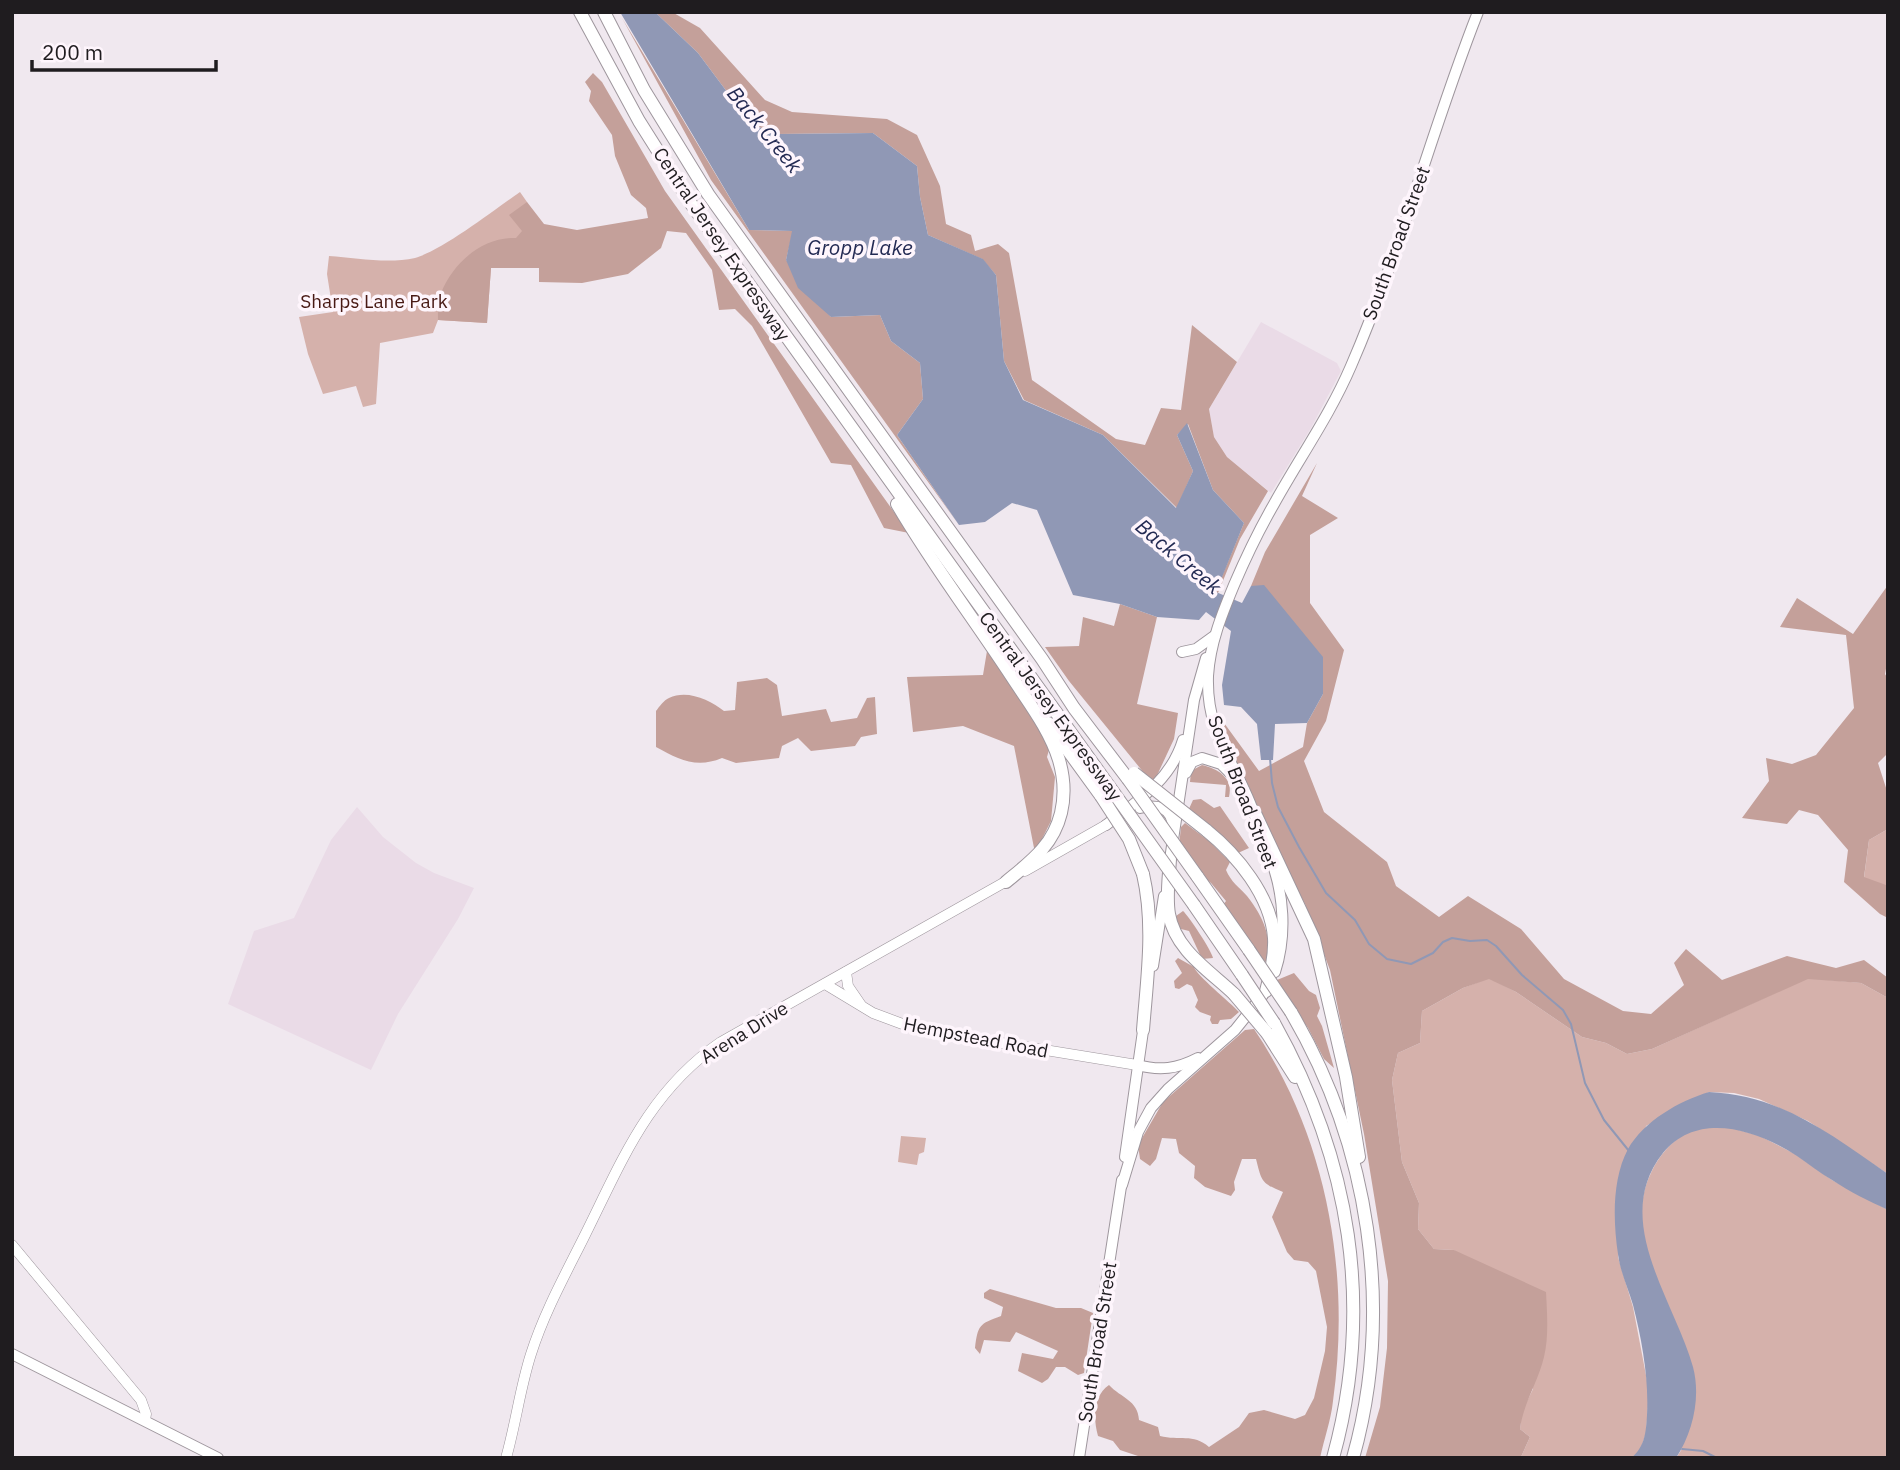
<svg xmlns="http://www.w3.org/2000/svg" width="1900" height="1470" viewBox="0 0 1900 1470" font-family="'IBM Plex Sans',sans-serif">
<style>
.built{fill:#eadbe7}
.green{fill:#d5b1ab}
.forest{fill:#c4a09a}
.water{fill:#9098b5}
.lines{fill:none;stroke-linecap:round;stroke-linejoin:round}
.stream{stroke:#9098b5;stroke-width:2}
.secondary-casing{stroke:#9e969d;stroke-width:11}
.primary-casing{stroke:#9e969d;stroke-width:12}
.highway-casing{stroke:#9e969d;stroke-width:14}
.secondary{stroke:#fff;stroke-width:10}
.primary{stroke:#fff;stroke-width:10}
.highway{stroke:#fff;stroke-width:12}
.highway-bridge-casing{stroke:#9e969d;stroke-width:14;stroke-linecap:butt}
.highway-bridge{stroke:#fff;stroke-width:12}
.labels{text-anchor:middle;dominant-baseline:central;stroke-width:7;stroke-linejoin:round;paint-order:stroke}
.street-label{font-size:19px;fill:#1f1c1f;stroke:#fef5fc}
.park-label{font-size:19px;fill:#481914;stroke:#fef5fc}
.water-label{font-size:21px;font-style:italic;fill:#232a53;stroke:#fef5fc}
</style>
<rect width="100%" height="100%" fill="#f0e8ef"/>
<!-- built -->
<g class="built">
<path d="M1261 322 1337 363 1341 371 1311 428 1271 493 1227 457 1214 437 1209 409Z"/>
<path d="M357 807 383 837 416 863 434 873 474 888 458 919 398 1014 371 1070 228 1004 254 931 294 918 331 840Z"/>
</g>
<!-- green -->
<g class="green">
<path d="M520 192 527 202 539 268H491L487 323 438 320 433 333 380 343 376 404 363 407 356 386 323 394 308 354 299 317 333 312 327 274 329 256C356 258 388 264 415 258 443 250 494 210 520 192Z"/>
<path d="M1888 829V909L1864 878 1869 840Z"/>
<path d="M1489 978 1516 992 1582 1037 1606 1043 1627 1054 1652 1049 1808 978 1861 983 1888 998V1174L1808 1121 1759 1099 1734 1093 1709 1092 1646 1126 1618 1257 1633 1307 1649 1391 1646 1433 1640 1451 1631 1458H1509L1521 1457 1530 1437 1520 1429 1522 1411 1533 1389 1454 1250 1434 1249 1418 1229 1419 1203 1402 1162 1392 1080 1398 1053 1420 1043 1422 1011 1463 988Z"/>
<path d="M1725 1126 1760 1136 1795 1154 1832 1180 1888 1210V1458H1676L1682 1449 1649 1256C1647 1248 1643 1239 1642 1230 1637 1195 1653 1154 1683 1135 1695 1127 1712 1127 1725 1126Z"/>
<path d="M901 1136 926 1138 924 1152 919 1154 917 1165 898 1162Z"/>
</g>
<!-- forest -->
<g class="forest">
<path d="M655 12H672L700 28 765 100 792 112 887 119 917 135 940 186 946 224 971 235 975 251 998 244 1009 253 1032 380 1116 439 1145 445 1161 408 1181 410 1192 325 1237 362 1209 409 1214 437 1227 457 1268 491 1240 539 1218 593H1215L1244 523 1213 490 1188 424 1177 435 1193 471 1177 508 1103 435 1024 400 1004 361 996 275 982 259 928 235 920 197 917 166 873 133 777 134 751 124 698 53Z"/>
<path d="M622 18 749 230 793 231 786 260 831 317 880 315 891 341 920 363 923 399 897 435 959 525 711 180Z"/>
<path d="M593 73 602 82 665 191 909 533 884 528 851 465 831 463 752 326 735 309 719 310 712 270 686 233 667 231 661 248 628 274 582 283 539 282V268H491L487 323 438 320C438 312 437 301 441 293 453 263 482 237 516 238L522 231 509 215 527 202 544 224 577 230 648 218 646 208 631 195 615 156 612 135 589 101 591 91 585 82Z"/>
<path d="M1317 463 1302 496 1338 518 1310 535V603L1344 650 1326 721 1304 761 1324 812 1387 862 1396 886 1439 917 1468 896 1521 929 1564 979 1623 1011 1651 1014 1684 985 1674 963 1686 949 1722 980 1787 956 1836 968 1864 960 1888 978V998L1861 983 1808 979 1652 1049 1627 1054 1606 1043 1582 1037 1516 992 1489 979 1463 988 1422 1011 1420 1043 1398 1053 1392 1080 1402 1162 1419 1203 1418 1229 1434 1249 1454 1250 1546 1292C1547 1313 1549 1336 1544 1357 1538 1382 1523 1404 1520 1429L1530 1437 1521 1457 1365 1458 1380 1407 1387 1348 1388 1281 1364 1134 1330 970 1305 904 1274 846 1229 749 1219 716 1259 771 1303 747 1307 723 1323 694 1264 586H1251L1265 552Z"/>
<path d="M1888 585V658L1885 674 1888 679V753L1878 763 1888 794V829L1869 840 1864 877 1886 885 1888 918 1880 914 1844 882 1848 850 1818 815 1799 810 1787 824 1742 818 1769 781 1766 758 1792 764 1816 755 1854 708 1846 635 1780 627 1797 598 1853 634Z"/>
<path d="M1120 604 1157 617 1137 704 1178 713 1174 739 1153 784 1069 681 1045 647 1079 646 1083 617 1114 626Z"/>
<path d="M992 650 1053 735 1047 757 1055 777 1051 821 1035 853 1014 746 963 726 913 732 907 677 983 675 987 651Z"/>
<path d="M767 678 777 685 782 716 826 709 831 722 857 718 867 698 875 697 877 734 861 737 855 746 811 751 798 738 782 746 779 758 736 763 722 758C696 769 678 759 656 747V711C659 707 664 700 669 698 687 689 710 700 724 711L735 710 737 682Z"/>
<path d="M1202 765C1218 769 1234 778 1229 797H1225L1226 785 1190 782 1191 771Z"/>
<path d="M1201 799 1214 808 1220 806 1249 848 1238 853 1188 811 1193 800Z"/>
<path d="M1185 823 1209 841 1230 862 1226 870C1231 882 1239 887 1247 896 1264 918 1271 935 1268 963L1259 958 1223 905 1226 901 1211 883 1202 876 1179 846 1181 827Z"/>
<path d="M1183 911C1188 915 1212 951 1213 958L1202 959 1189 931 1181 929 1175 922 1176 916Z"/>
<path d="M1178 958 1194 967C1196 975 1230 1002 1239 1012L1231 1019 1220 1020 1218 1024H1212L1210 1020 1211 1016 1200 1012 1195 1007 1198 1000 1192 986 1187 984 1179 989 1175 988 1174 981 1182 973 1175 961Z"/>
<path d="M1294 973 1309 991 1316 995 1320 1008 1317 1016 1322 1026 1334 1068 1324 1059 1308 1028 1276 984 1277 980Z"/>
<path d="M1254 1029C1327 1137 1351 1273 1333 1401 1331 1420 1324 1439 1320 1458H1144L1120 1450 1113 1441 1098 1436C1093 1418 1093 1396 1109 1385 1121 1398 1138 1400 1139 1420L1158 1427 1160 1436C1179 1441 1193 1433 1209 1447L1239 1427 1249 1413 1264 1410 1295 1419 1305 1415 1314 1398 1325 1351 1327 1327 1316 1271 1308 1262 1294 1260 1287 1252 1272 1217 1283 1192C1261 1183 1262 1182 1256 1159H1242L1234 1182 1235 1190 1231 1196 1205 1187 1194 1178 1195 1166 1179 1153 1176 1139 1162 1138 1156 1159 1150 1166 1140 1159 1138 1145 1163 1102 1245 1030Z"/>
<path d="M990 1289 1056 1308H1081L1093 1313 1084 1373 1078 1375 1065 1367H1056L1048 1379 1042 1383 1018 1371 1022 1353 1053 1359 1058 1351 1016 1332 1010 1342 984 1340 980 1354 975 1348C978 1325 979 1324 1001 1316L1003 1307 984 1298V1293Z"/>
</g>
<!-- water -->
<g class="water">
<path d="M620 12H655L698 53 751 124 777 134 873 133 917 166 920 197 928 235 983 259 996 275 1004 361 1023 400 1103 435 1176 508 1193 471 1177 435 1187 423 1213 490 1244 523 1216 592 1242 603 1251 586 1264 585 1323 657V694L1307 723 1275 724 1273 760H1261L1257 724 1241 707 1224 705 1222 685 1231 631 1206 612 1199 620 1157 617 1120 604 1073 595 1037 510 1012 503 985 522 959 525 897 435 923 399 920 363 891 341 880 315 831 317 798 288 786 260 792 231 749 230Z"/>
<path d="M1709 1092C1781 1095 1830 1134 1888 1174V1210C1869 1201 1850 1192 1832 1180 1820 1173 1809 1164 1797 1156 1757 1130 1698 1110 1663 1153 1610 1220 1674 1299 1693 1367 1701 1397 1693 1432 1676 1458H1631C1645 1447 1646 1432 1647 1415 1649 1379 1642 1340 1633 1305 1628 1288 1620 1271 1618 1254 1613 1221 1612 1179 1628 1149 1644 1121 1679 1101 1709 1092Z"/>
</g>
<g class="lines">
<!-- stream -->
<g class="stream">
<path d="M1270 758 1272 783 1278 807 1299 847 1326 893 1355 920 1369 944 1387 959 1411 964 1433 953 1443 942 1452 938 1470 941 1487 940 1496 946 1522 975 1563 1010 1571 1024 1585 1083 1604 1120 1629 1151"/>
<path d="M1682 1449 1703 1451 1717 1458"/>
</g>
<!-- secondary casing -->
<g class="secondary-casing">
<g id="secondary">
<path d="M1025 871 1106 825"/>
<path d="M846 972 848 986 861 1005"/>
<path d="M825 984 873 1013 916 1029 1137 1065"/>
<path d="M12 1245 141 1400 146 1414 145 1420"/>
<path d="M506 1458C516 1423 520 1388 531 1354 544 1313 565 1275 584 1237 622 1161 648 1092 721 1042L1012 878"/>
</g>
</g>
<!-- primary casing -->
<g class="primary-casing">
<g id="primary">
<path d="M1182 652 1196 649 1214 636"/>
<path d="M1186 773 1192 762 1202 758 1221 764 1231 774"/>
<path d="M1140 808C1157 804 1172 807 1173 827"/>
<path d="M1256 819C1239 765 1206 739 1208 676 1210 643 1222 614 1234 585 1246 557 1259 530 1274 504 1300 457 1330 415 1351 366 1401 251 1432 128 1478 12"/>
<path d="M1106 825C1138 801 1171 780 1183 740"/>
<path d="M1270 857C1284 893 1287 935 1275 972"/>
<path d="M1169 866 1194 700 1206 658"/>
<path d="M1153 966 1164 896"/>
<path d="M1137 1065C1160 1071 1177 1069 1198 1058"/>
<path d="M1125 1157 1144 1024"/>
<path d="M1122 1185 1138 1132 1151 1108 1168 1089 1235 1030 1263 995"/>
<path d="M12 1354 218 1458"/>
<path d="M1079 1458 1122 1180"/>
</g>
</g>
<!-- highway casing -->
<g class="highway-casing">
<g id="highway">
<path d="M580 12 639 121 692 205 1109 786"/>
<path d="M604 12 644 90 708 194 1042 659 1074 708 1128 779"/>
<path d="M897 504C932 564 974 619 1012 677 1029 703 1050 730 1059 760 1064 777 1065 796 1061 813 1053 846 1030 862 1006 882"/>
<path d="M1048 723 1101 796"/>
<path d="M1254 811 1314 939 1346 1077 1359 1157"/>
<path d="M1206 830C1237 855 1271 896 1274 938 1275 956 1271 973 1266 991"/>
<path d="M1170 859C1169 877 1166 897 1169 914 1175 950 1210 971 1234 994"/>
<path d="M1143 874C1155 926 1147 978 1143 1030"/>
<path d="M1197 876 1249 950"/>
<path d="M1194 905 1242 975"/>
<path d="M1291 1012C1369 1145 1395 1308 1353 1458"/>
<path d="M1274 1023C1350 1159 1375 1306 1333 1458"/>
<path d="M1267 1033 1295 1077"/>
</g>
</g>
<!-- secondary -->
<use href="#secondary" class="secondary"/>
<!-- primary -->
<use href="#primary" class="primary"/>
<!-- highway -->
<use href="#highway" class="highway"/>
<!-- highway-bridge casing -->
<g class="highway-bridge-casing">
<g id="highway-bridge">
<path d="M1134 773 1206 830"/>
<path d="M1128 779 1197 876"/>
<path d="M1109 786 1194 905"/>
<path d="M1101 796 1129 839 1143 874"/>
<path d="M1249 950 1291 1012"/>
<path d="M1242 975 1274 1023"/>
<path d="M1234 994 1267 1033"/>
</g>
</g>
<!-- highway-bridge -->
<use href="#highway-bridge" class="highway-bridge"/>
</g>
<g class="labels">
<!-- street labels -->
<g class="street-label">
<text transform="translate(1396 243) rotate(-70)">South Broad Street</text>
<text transform="translate(722 244) rotate(56)">Central Jersey Expressway</text>
<text transform="translate(1051 706) rotate(54)">Central Jersey Expressway</text>
<text transform="translate(1243 792) rotate(69)">South Broad Street</text>
<text transform="translate(744 1032) rotate(-32)">Arena Drive</text>
<text transform="translate(976 1037) rotate(11)">Hempstead Road</text>
<text transform="translate(1097 1342) rotate(-81)">South Broad Street</text>
</g>
<!-- park labels -->
<g class="park-label">
<text x="374" y="301">Sharps Lane Park</text>
</g>
<!-- water labels -->
<g class="water-label">
<text transform="translate(765 129) rotate(51)">Back Creek</text>
<text x="860" y="247">Gropp Lake</text>
<text transform="translate(1179 556) rotate(40)">Back Creek</text>
</g>
</g>
<!-- border -->
<rect width="1900" height="1470" fill="none" stroke="#1f1c1f" stroke-width="28"/>
<!-- scale -->
<path d="M32 60v10h184v-10" fill="none" stroke="#1f1c1f" stroke-width="3.5"/>
<text x="42" y="60" font-size="21" fill="#1f1c1f" stroke="#fef5fc" stroke-width="5" paint-order="stroke">200 m</text>
</svg>
